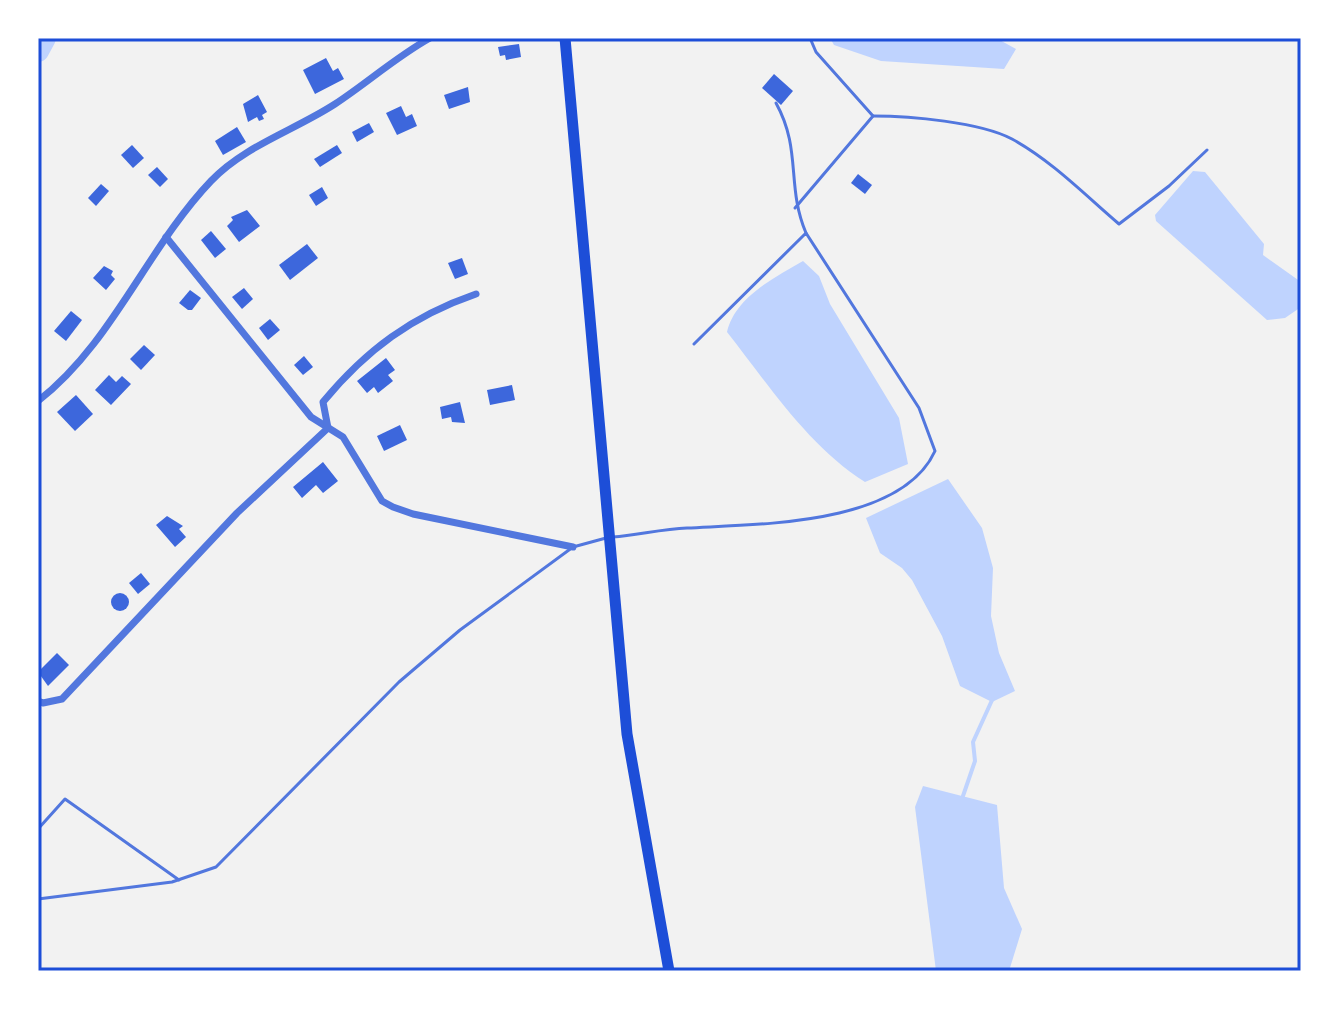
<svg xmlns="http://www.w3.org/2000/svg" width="1339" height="1009" viewBox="0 0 1339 1009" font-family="'Sofia Sans Condensed',sans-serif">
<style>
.water{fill:#bfd3fe}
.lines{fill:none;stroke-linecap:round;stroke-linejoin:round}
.stream{stroke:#bfd3fe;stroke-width:4}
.river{stroke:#bfd3fe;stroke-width:22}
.building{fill:#3d67dc}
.service{stroke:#5277de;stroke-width:3}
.minor{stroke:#5277de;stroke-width:7}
.primary{stroke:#1d4ed8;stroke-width:11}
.neatline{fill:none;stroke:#1d4ed8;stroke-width:3}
</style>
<rect width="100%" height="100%" fill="#f2f2f2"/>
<!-- water -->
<g class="water">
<path d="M830 38H996L1016 49 1004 69 881 61 834 45Z"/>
<path d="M1193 171 1205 172 1264 244 1263 255 1301 282V307L1285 318 1267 320 1156 221 1155 215Z"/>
<path d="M803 261 819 276 830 304 899 418 908 464 865 482C808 446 768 384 727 332 735 297 774 278 803 261Z"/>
<path d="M948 479 982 528 993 568 991 616 999 653 1015 691 992 702 960 686 942 636 912 580 902 568 880 553 866 518Z"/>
<path d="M923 786 997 805 1004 888 1022 929 1009 971H936L915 807Z"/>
</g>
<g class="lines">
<!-- stream -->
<path class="stream" d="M963 796 975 761 973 742 993 698"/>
<!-- river -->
<path class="river" d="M38 51 45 38"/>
</g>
<!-- building -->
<g class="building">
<path d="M519 44 521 57 506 60 505 55 500 56 498 47Z"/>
<path d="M326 58 333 71 338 68 344 79 315 94 303 70Z"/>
<path d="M774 74 793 91 781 105 762 88Z"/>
<path d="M468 87 470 102 449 109 444 95Z"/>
<path d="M258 95 267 112 262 115 264 119 259 121 257 117 248 122 243 104Z"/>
<path d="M401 106 406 117 412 114 417 126 397 135 386 113Z"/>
<path d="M369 123 374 132 357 142 352 132Z"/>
<path d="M237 127 246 142 223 155 215 141Z"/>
<path d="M132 145 144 158 133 168 121 155Z"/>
<path d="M337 145 342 153 320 167 314 159Z"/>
<path d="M157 167 168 179 160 187 148 175Z"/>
<path d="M858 174 872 185 865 194 851 183Z"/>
<path d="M101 184 109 191 96 206 88 198Z"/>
<path d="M322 187 328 198 316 206 309 195Z"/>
<path d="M247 210 260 226 239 242 227 226 233 220 231 217Z"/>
<path d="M211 231 226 249 215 258 201 240Z"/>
<path d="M307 244 318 258 290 280 279 265Z"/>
<path d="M462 258 468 274 455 279 448 263Z"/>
<path d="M104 266 113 271 111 275 115 279 106 290 93 278Z"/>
<path d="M244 288 253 299 242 309 232 297Z"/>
<path d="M190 290 201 298 192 310H188L179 303Z"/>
<path d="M71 311 82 320 66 341 54 331Z"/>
<path d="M270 319 280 330 268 340 259 328Z"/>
<path d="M144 345 155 355 141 370 130 359Z"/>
<path d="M304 356 313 367 303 375 294 365Z"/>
<path d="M386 358 395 370 388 375 393 381 378 393 374 387 367 393 357 381Z"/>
<path d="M109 375 116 382 122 376 131 384 111 405 95 390Z"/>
<path d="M512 385 515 400 490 405 487 390Z"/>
<path d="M76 395 93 414 75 431 57 412Z"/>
<path d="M460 402 465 423 452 422 451 417 442 419 440 407Z"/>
<path d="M400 425 407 440 384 451 377 436Z"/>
<path d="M323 462 338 481 323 493 316 485 302 498 293 487Z"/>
<path d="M167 516 183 526 179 529 186 537 175 547 156 525Z"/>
<path d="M141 573 150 584 138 594 129 583Z"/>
<circle cx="120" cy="602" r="9"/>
<path d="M57 653 69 665 48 686 38 672Z"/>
</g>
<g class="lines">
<!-- service -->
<g class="service">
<path d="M776 103C802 150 786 186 806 233"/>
<path d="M873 116C910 116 980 122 1012 139 1052 161 1085 195 1119 224L1169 186 1207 150"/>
<path d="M795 208 873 116 816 52 810 38"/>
<path d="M613 537C638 535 662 529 687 528 757 524 901 526 935 451L919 408 806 233 694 344"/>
<path d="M38 829 65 799 179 880"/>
<path d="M38 899 172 882 216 867 399 682 460 630 573 547 606 538"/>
</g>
<!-- minor -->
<g class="minor">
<path d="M166 237 311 417 343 437 382 501 393 507 413 514 573 547"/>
<path d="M38 401C112 344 147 248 211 181 244 146 295 130 335 104 367 83 396 57 430 38"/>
<path d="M38 701 43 703 62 699 237 513 328 428 323 402C366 350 412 316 476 294"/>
</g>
<!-- primary -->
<path class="primary" d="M565 38 627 734 669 971"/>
</g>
<!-- border -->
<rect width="1339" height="1009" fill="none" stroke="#ffffff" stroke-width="80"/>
<rect x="40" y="40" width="1259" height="929" class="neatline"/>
</svg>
